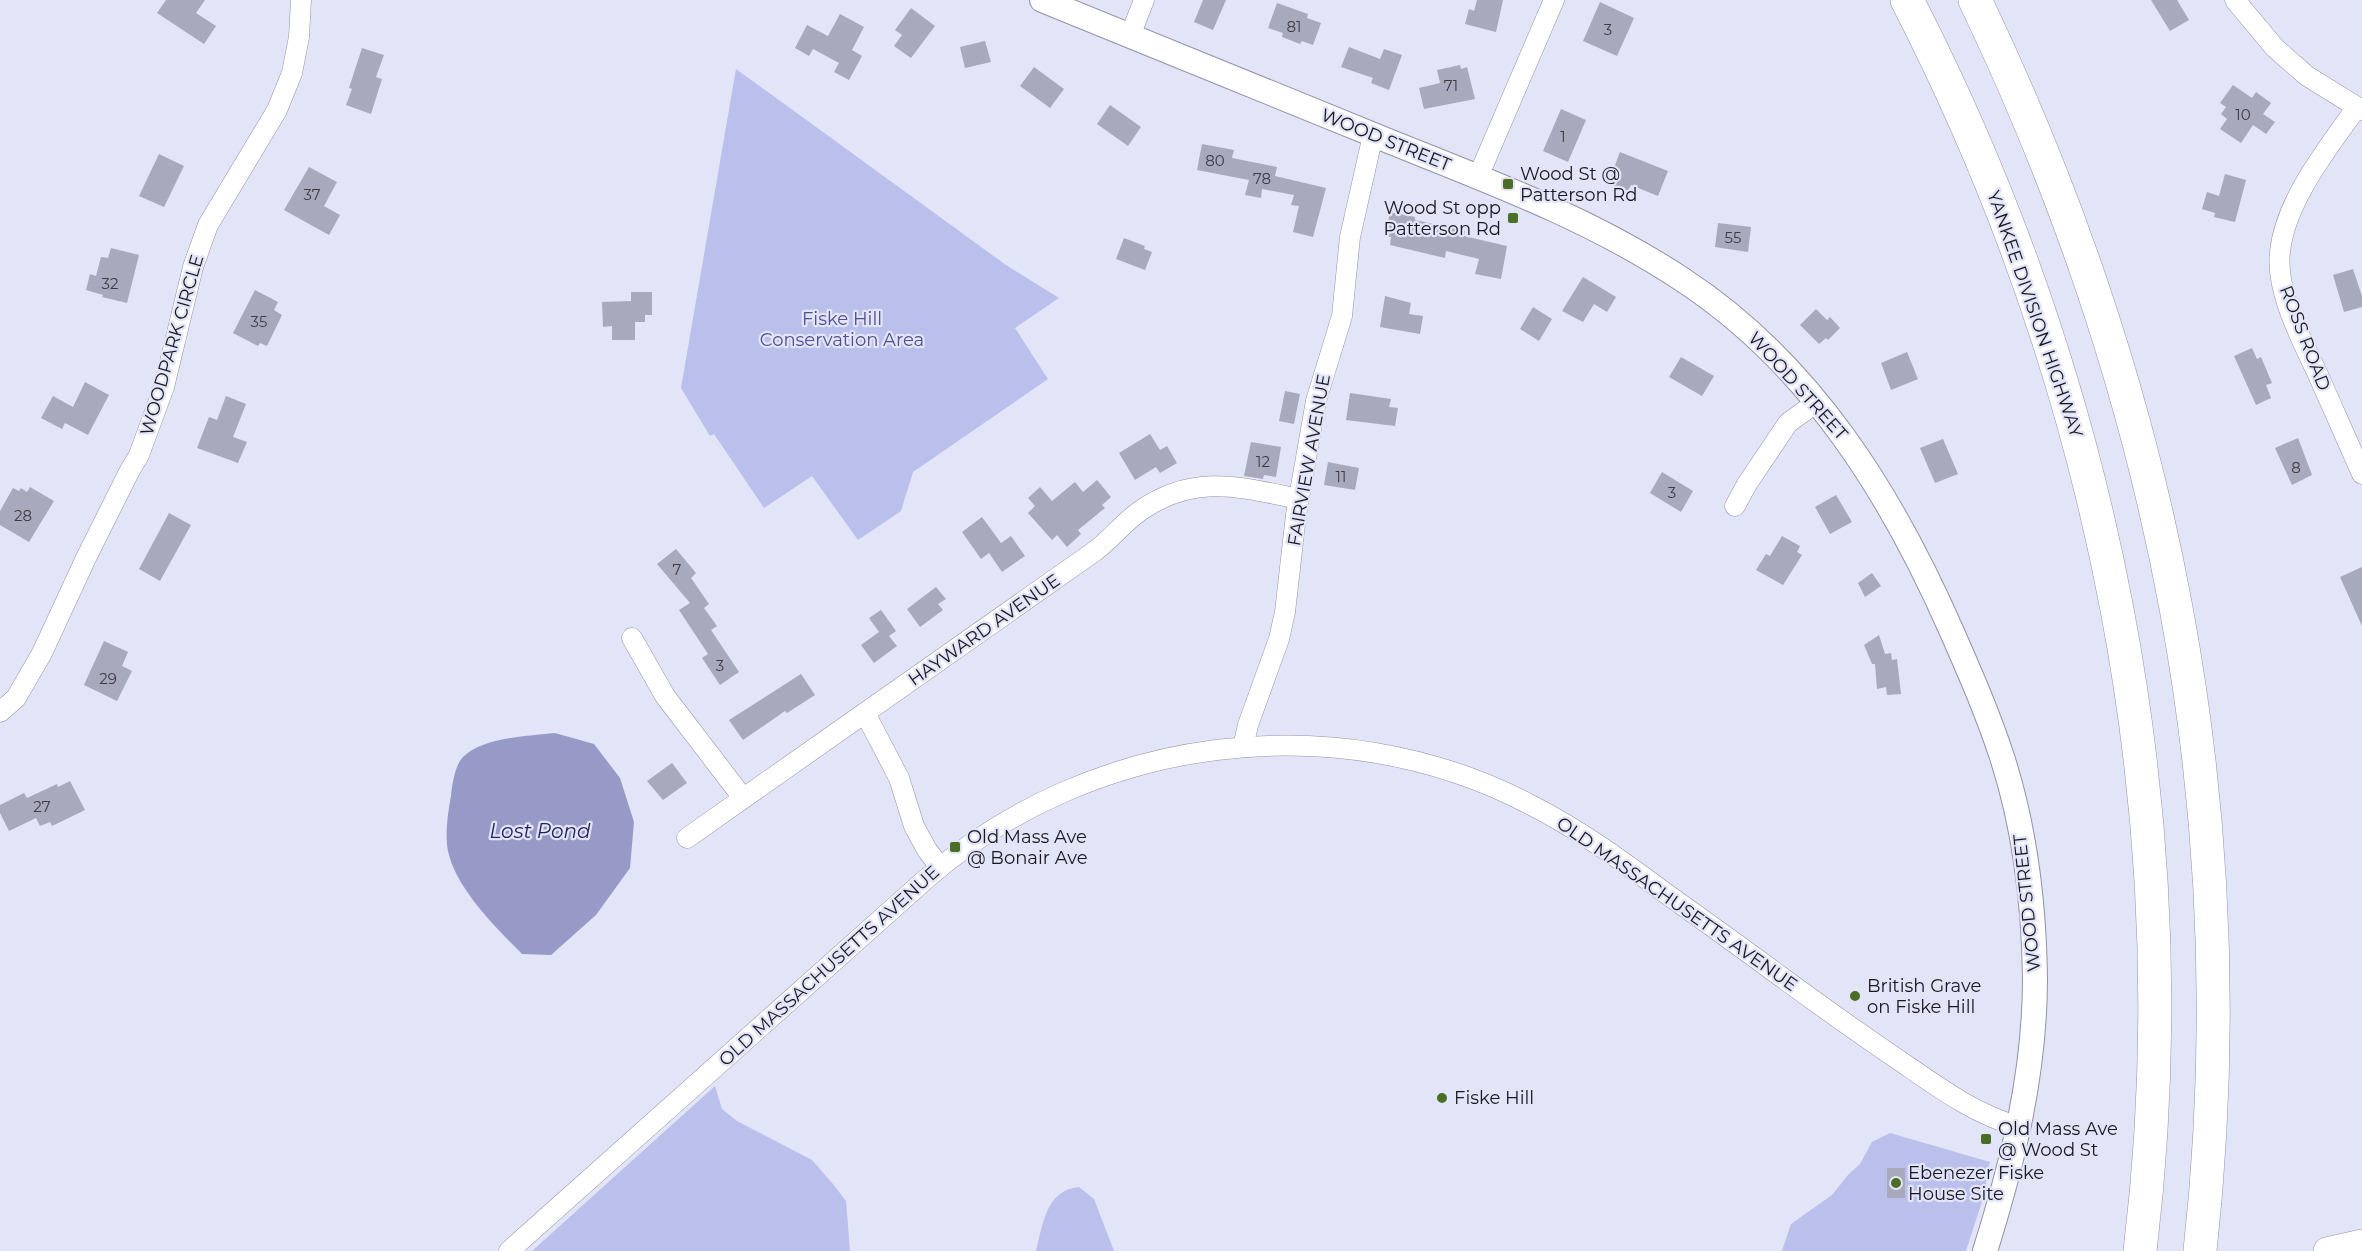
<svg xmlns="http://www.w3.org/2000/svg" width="2362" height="1251" viewBox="0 0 2362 1251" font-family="Montserrat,sans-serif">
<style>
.green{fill:#bbbfec}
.water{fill:#979ac7}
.building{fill:#a7a9bc}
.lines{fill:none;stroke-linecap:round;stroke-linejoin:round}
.minor-casing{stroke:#9293a6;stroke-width:21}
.tertiary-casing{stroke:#9293a6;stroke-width:26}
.secondary-casing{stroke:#9293a6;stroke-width:28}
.motorway-casing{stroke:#9293a6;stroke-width:34}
.minor{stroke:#fff;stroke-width:20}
.tertiary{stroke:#fff;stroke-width:24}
.secondary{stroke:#fff;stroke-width:27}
.motorway{stroke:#fff;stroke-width:33}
.poi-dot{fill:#4b6e26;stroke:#e2e4f8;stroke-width:2}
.labels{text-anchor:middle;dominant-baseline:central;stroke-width:4.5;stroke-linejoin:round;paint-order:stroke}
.number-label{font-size:15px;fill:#3b3c46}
.street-label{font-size:18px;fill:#17181f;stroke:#e2e4f8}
.poi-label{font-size:18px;fill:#17181f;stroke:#e2e4f8;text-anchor:start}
.park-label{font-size:18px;fill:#4f508c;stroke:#e2e4f8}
.water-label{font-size:20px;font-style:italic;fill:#26235a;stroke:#e2e4f8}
</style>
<rect width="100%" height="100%" fill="#e2e4f8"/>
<!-- green -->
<g class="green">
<path d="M736 69 1006 265 1059 298 1015 328 1048 379 913 472 901 511 858 540 812 476 764 508 714 434 710 436 681 388Z"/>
<path d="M715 1086 722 1109 737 1121 812 1160 833 1184 846 1201 850 1251H532Z"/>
<path d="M1890 1133 1990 1162 1986 1177V1189L1966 1251H1782L1791 1224 1832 1195 1848 1175 1860 1164 1872 1142Z"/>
<path d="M1079 1187 1094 1199 1114 1251H1036C1043 1224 1046 1190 1079 1187Z"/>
</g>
<!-- water -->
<path class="water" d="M555 733 594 744 620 778 634 822 630 868 596 915 551 955 522 954C497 929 458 890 449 855 444 839 448 812 451 796 452 785 455 765 463 757 483 737 529 736 555 733Z"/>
<!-- building -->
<g class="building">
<path d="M166 0H205L196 13 216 26 204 44 157 13Z"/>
<path d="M1203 0H1226L1213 30 1194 22Z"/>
<path d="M1477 0H1503L1496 32 1465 24 1469 9 1474 11Z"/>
<path d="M2151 0H2177L2189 20 2170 31Z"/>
<path d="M1600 2 1634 18 1617 56 1583 41Z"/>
<path d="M1277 3 1308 14 1307 18 1321 23 1313 45 1302 41 1300 44 1282 37 1283 33 1268 28Z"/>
<path d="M911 8 935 26 911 58 894 46 902 35 895 30Z"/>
<path d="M840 14 864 27 852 50 862 56 849 80 834 72 839 63 813 49 809 56 795 48 807 25 828 36Z"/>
<path d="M985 41 991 62 965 68 960 47Z"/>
<path d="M1349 47 1380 59 1384 49 1402 55 1389 90 1371 83 1373 78 1341 67Z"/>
<path d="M362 48 384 55 376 77 382 79 371 114 346 105 352 89 349 88Z"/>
<path d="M1460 65 1461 69 1467 67 1475 99 1424 109 1419 88 1440 83 1437 70Z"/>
<path d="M1034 67 1064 89 1050 108 1020 86Z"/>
<path d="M2233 85 2252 98 2256 92 2271 103 2263 114 2275 122 2266 134 2253 125 2241 143 2220 129 2227 119 2221 114 2226 107 2220 103Z"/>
<path d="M1110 105 1141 127 1128 146 1097 124Z"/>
<path d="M1561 109 1586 120 1568 162 1543 151Z"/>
<path d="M1202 144 1234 150 1232 158 1277 167 1275 176 1326 188 1313 237 1293 232 1299 206 1291 205 1294 195 1262 189 1261 198 1245 195 1249 180 1197 170Z"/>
<path d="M1620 152 1668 171 1658 196 1631 185 1628 191 1608 184Z"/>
<path d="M159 154 184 166 164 207 139 196Z"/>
<path d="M309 167 337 182 324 206 340 215 329 235 284 210Z"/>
<path d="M2225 174 2246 180 2235 222 2214 217 2215 213 2202 209 2207 192 2219 196Z"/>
<path d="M1390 212 1415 217V220L1465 231 1464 236 1507 246 1501 279 1475 274 1479 259 1446 251 1445 258 1390 245 1391 237 1385 236Z"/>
<path d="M1718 223 1751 227 1748 252 1715 247Z"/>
<path d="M1124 238 1145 246 1144 249 1152 252 1145 270 1116 259Z"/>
<path d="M111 248 139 255 127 303 102 297 103 295 86 290 90 274 96 276 101 257 108 258Z"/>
<path d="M2353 269 2362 296V307L2344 312 2333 275Z"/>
<path d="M1583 277 1616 297 1607 312 1594 304 1583 322 1562 311Z"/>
<path d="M255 290 278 302 274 310 282 315 267 346 260 343 258 346 233 333Z"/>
<path d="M631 292H652V315H645V322H635V340H612V326L603 327 602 302 631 301Z"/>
<path d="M1385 296 1411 303 1409 314 1423 316 1420 334 1380 327Z"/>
<path d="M1533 307 1552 319 1539 341 1520 329Z"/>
<path d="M1816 309 1827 320 1830 317 1840 328 1828 340 1826 338 1819 344 1800 325Z"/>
<path d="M2252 348 2257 359 2261 357 2272 383 2266 385 2271 398 2256 405 2234 356Z"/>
<path d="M1907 352 1918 379 1891 390 1881 363Z"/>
<path d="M1681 357 1714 376 1702 396 1669 377Z"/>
<path d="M85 382 109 395 88 435 65 423 62 429 41 418 53 396 73 407Z"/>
<path d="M1285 391 1300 394 1294 424 1279 421Z"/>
<path d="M1350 393 1391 399 1389 407 1398 408 1395 426 1346 420Z"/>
<path d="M226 396 246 404 233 437 247 442 238 463 197 448 209 417 217 420Z"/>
<path d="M1150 434 1160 450 1167 446 1177 463 1160 473 1156 467 1135 480 1119 453Z"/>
<path d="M2298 438 2312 475 2292 485 2275 448Z"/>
<path d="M1943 439 1958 474 1935 483 1920 448Z"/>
<path d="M1251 442 1281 447 1276 477 1264 475 1263 479 1244 476Z"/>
<path d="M1328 462 1359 468 1355 490 1324 485Z"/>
<path d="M1662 472 1693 491 1681 512 1650 493Z"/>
<path d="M1097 480 1111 497 1102 505 1105 508 1078 530 1081 534 1067 547 1057 535 1052 540 1028 513 1035 506 1028 498 1040 487 1052 501 1075 482 1083 492Z"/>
<path d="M30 487 54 501 29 542 0 525V511L13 488 19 491 21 488 27 492Z"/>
<path d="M1836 495 1852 522 1830 534 1815 507Z"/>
<path d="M169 513 191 525 160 581 139 569Z"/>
<path d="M982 517 1001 543 1011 536 1025 556 1002 572 989 553 981 559 962 532Z"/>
<path d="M1782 536 1800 546 1797 552 1802 555 1783 585 1756 570 1766 554 1770 556Z"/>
<path d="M676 549 696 573 691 578 709 604 704 608 717 626 711 630 739 672 720 685 702 658 708 654 679 610 690 603 657 564Z"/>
<path d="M2362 567V626L2340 577Z"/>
<path d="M1872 573 1881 586 1865 597 1858 583Z"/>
<path d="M936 587 946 599 938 604 943 610 920 627 907 609Z"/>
<path d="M881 610 896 631 889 636 897 646 874 663 861 645 879 632 869 618Z"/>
<path d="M1879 635 1885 654 1891 653 1892 660 1897 659 1901 694 1887 695 1886 687 1877 689 1875 664H1872L1864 645Z"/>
<path d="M104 641 128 652 122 666 132 671 117 701 84 685Z"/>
<path d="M801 674 815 695 787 713 785 711 743 740 729 720Z"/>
<path d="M672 763 687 783 663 800 647 781Z"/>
<path d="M70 781 85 810 52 826 50 822 40 826 36 818 9 831 0 813V805L24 793 27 798 57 784 58 787Z"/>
<rect x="1887" y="1168" width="18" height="30"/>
</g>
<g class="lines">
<!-- minor casing -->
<g class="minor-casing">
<g id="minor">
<path d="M2235 0 2275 48 2307 76 2362 110"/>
<path d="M1130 36 1144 0"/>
<path d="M2357 107C2328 148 2285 201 2280 252 2275 291 2303 342 2319 377 2333 409 2348 442 2362 474"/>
<path d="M1478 177 1554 0"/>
<path d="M1735 506 1747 484 1788 423 1817 402"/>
<path d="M632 638 665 696 743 798"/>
<path d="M0 712 16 698 42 653 86 558 129 472 139 455 164 387 193 267 208 225 277 110 292 73 299 37 301 0"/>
<path d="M865 713 899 778 914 826 927 850 940 867"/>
<path d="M1243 747 1248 725 1279 639 1285 612 1296 515 1316 401 1342 316 1350 237 1373 135"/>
<path d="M687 838 1095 551C1111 539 1124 522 1140 511 1194 473 1240 487 1299 499"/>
<path d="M509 1251 926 879C1090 736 1335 703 1529 804 1577 828 1621 860 1664 892 1703 920 1741 947 1780 976 1821 1006 1863 1036 1906 1065 1942 1090 1977 1115 2020 1127"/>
</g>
</g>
<!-- tertiary casing -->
<g class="tertiary-casing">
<path id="tertiary" d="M1042 0C1158 47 1275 95 1391 142 1491 182 1593 220 1683 280 1811 364 1892 495 1952 632 1970 673 1988 714 2002 757 2025 828 2034 904 2035 978 2035 1073 2013 1162 1985 1251"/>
</g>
<!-- secondary casing -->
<g class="secondary-casing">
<path id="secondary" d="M2327 1251 2362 1243"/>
</g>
<!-- motorway casing -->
<g class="motorway-casing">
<g id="motorway">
<path d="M1907 0C2104 383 2192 823 2140 1251"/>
<path d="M1975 0C2164 394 2248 815 2200 1251"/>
</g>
</g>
<!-- minor -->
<use href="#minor" class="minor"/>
<!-- tertiary -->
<use href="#tertiary" class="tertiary"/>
<!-- secondary -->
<use href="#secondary" class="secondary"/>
<!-- motorway -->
<use href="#motorway" class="motorway"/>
</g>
<!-- markers -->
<g class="poi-dot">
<rect x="1502" y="178" width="12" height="12" rx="3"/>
<rect x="1507" y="212" width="12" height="12" rx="3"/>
<rect x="949" y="841" width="12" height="12" rx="3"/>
<circle cx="1855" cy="996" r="6"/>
<circle cx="1442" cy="1098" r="6"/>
<rect x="1980" y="1133" width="12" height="12" rx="3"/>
<circle cx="1896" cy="1183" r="6"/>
</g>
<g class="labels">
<!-- number labels -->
<g class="number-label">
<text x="1294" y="26">81</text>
<text x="1608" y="29">3</text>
<text x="1451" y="85">71</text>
<text x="2243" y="114">10</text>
<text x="1563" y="136">1</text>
<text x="1215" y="160">80</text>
<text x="1262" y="178">78</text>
<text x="312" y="194">37</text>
<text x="1733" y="237">55</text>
<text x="110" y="283">32</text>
<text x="259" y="321">35</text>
<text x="1263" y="461">12</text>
<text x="2296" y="467">8</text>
<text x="1341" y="476">11</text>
<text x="1672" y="492">3</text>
<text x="23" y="515">28</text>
<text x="677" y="569">7</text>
<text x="720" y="665">3</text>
<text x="108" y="678">29</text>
<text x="42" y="806">27</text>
</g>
<!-- street labels -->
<g class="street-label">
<text transform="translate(1386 140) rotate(22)">WOOD STREET</text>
<text transform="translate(2035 314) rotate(71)">YANKEE DIVISION HIGHWAY</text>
<text transform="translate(2305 338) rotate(69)">ROSS ROAD</text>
<text transform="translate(172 345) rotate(-74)">WOODPARK CIRCLE</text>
<text transform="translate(1798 386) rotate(48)">WOOD STREET</text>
<text transform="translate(1309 460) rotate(-80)">FAIRVIEW AVENUE</text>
<text transform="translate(984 630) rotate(-35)">HAYWARD AVENUE</text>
<text transform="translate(2027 903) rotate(-96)">WOOD STREET</text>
<text transform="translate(1677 904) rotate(35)">OLD MASSACHUSETTS AVENUE</text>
<text transform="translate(829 966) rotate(-42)">OLD MASSACHUSETTS AVENUE</text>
</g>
<!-- poi labels -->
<g class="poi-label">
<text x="1520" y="174">Wood St @<tspan x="1520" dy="21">Patterson Rd</tspan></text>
<text x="1501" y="208" text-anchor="end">Wood St opp<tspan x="1501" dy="21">Patterson Rd</tspan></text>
<text x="967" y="837">Old Mass Ave<tspan x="967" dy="21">@ Bonair Ave</tspan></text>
<text x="1867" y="986">British Grave<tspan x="1867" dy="21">on Fiske Hill</tspan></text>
<text x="1454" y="1098">Fiske Hill</text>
<text x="1998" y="1129">Old Mass Ave<tspan x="1998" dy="21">@ Wood St</tspan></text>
<text x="1908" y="1173">Ebenezer Fiske<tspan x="1908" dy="21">House Site</tspan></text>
</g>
<!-- park labels -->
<g class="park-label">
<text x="842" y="319">Fiske Hill<tspan x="842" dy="21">Conservation Area</tspan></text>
</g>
<!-- water labels -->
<g class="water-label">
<text x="540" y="831">Lost Pond</text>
</g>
</g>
</svg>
